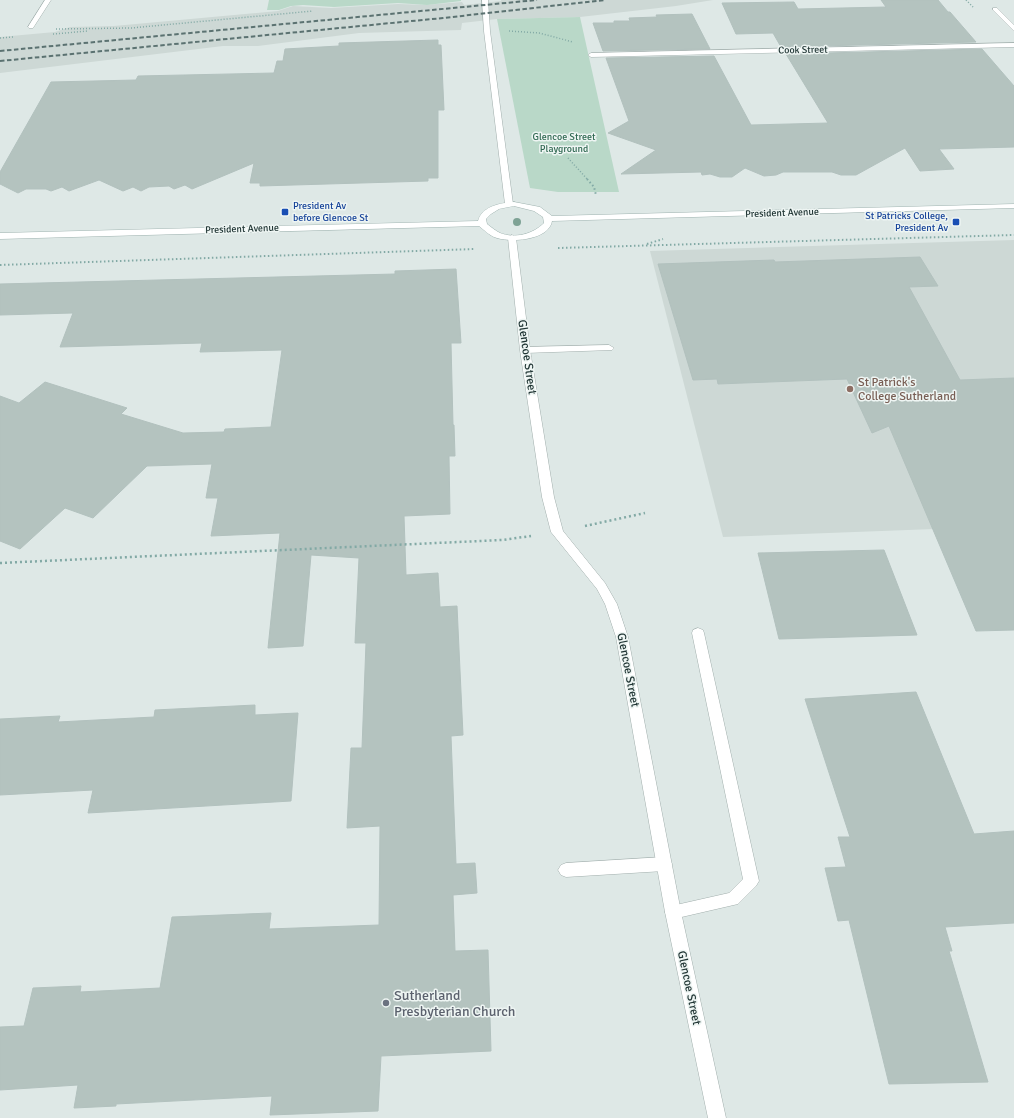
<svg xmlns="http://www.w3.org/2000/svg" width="1014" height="1118" viewBox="0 0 1014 1118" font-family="Signika,sans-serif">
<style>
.built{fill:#cdd8d5}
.green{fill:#b9d8c8}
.building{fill:#b4c3bf;stroke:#b2c1be}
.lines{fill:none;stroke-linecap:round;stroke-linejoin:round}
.lane-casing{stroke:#a2afad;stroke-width:1}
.street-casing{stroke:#a2afad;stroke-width:1}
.secondary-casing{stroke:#9fb3b0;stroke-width:1}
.path-far2{stroke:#82a9a5;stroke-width:1.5;stroke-dasharray:1 2;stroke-linecap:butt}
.path-far1{stroke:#82a9a5;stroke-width:2;stroke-dasharray:1.5 2.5;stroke-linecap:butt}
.path{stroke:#82a9a5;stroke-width:2.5;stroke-dasharray:2 3;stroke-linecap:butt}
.lane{fill:#fff;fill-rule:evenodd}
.street{fill:#fff;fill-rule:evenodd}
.secondary{fill:#fff;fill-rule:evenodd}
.rail{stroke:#5b7271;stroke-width:2;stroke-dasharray:4.5 2.5;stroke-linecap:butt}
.tree{fill:#7ea295}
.transit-dot{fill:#1a4fb4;stroke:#eef5f3;stroke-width:1.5}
.education-dot{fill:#8d6e63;stroke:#eef5f3;stroke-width:1.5}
.worship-dot{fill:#6b7280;stroke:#eef5f3;stroke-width:1.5}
.labels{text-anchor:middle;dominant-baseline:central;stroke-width:3;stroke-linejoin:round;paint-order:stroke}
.far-street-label{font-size:10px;fill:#213635;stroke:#eef5f3}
.far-park-label{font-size:10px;fill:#306952;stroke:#eef5f3}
.far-transit-label{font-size:10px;fill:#164399;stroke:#eef5f3;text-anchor:start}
.street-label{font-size:12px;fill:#213635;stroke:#eef5f3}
.education-label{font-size:12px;fill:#785e54;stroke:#eef5f3;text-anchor:start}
.near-worship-label{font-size:14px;fill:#5b616d;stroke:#eef5f3;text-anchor:start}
</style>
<rect width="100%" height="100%" fill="#dee8e6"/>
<!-- built -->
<g class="built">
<path d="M501 0H713L676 6 580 17 497 19 462 23 461 30 359 33 258 46H223L0 73V37L55 32 70 27 114 26 278 11 293 6 331 8 398 4 425 5 462 2 464 5 501 1Z"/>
<path d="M1014 240V526L723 537 650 251Z"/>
</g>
<!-- green -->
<g class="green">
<path d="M269 0H461V1L427 5 398 3 334 7 303 5 291 6 279 10H267Z"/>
<path d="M580 17 619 192H558L530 188 497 19Z"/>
</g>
<!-- building -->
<g class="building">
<path d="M881 0H938L948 12H950L976 42 781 47 773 33 736 34 722 3 794 2 798 9 886 7Z"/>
<path d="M692 14 710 49 603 51 593 23H614V21H630L629 18 657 17 656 15Z"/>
<path d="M438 40V45H441L444 110H438V178H428V181L260 186V183H250L254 163 192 189 185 185 174 189 169 186 149 187 141 191 133 187 123 191 99 180 69 191 62 187 51 191 46 189H26L18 193 0 184V172L51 82 136 80 138 76 274 73 277 61H283L285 49 339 46V43Z"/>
<path d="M982 49 1014 86V147L939 149 954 169 920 171 905 148 856 175H841L832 172H783L776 175 764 176 745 168 732 177H720L710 174 702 175 701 172 621 174 656 150 608 133 629 121 606 58 714 56 751 125 828 123 786 54Z"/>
<path d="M920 257 938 286 909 287 960 380 1014 378V630L976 631 889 426 872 433 847 379 718 384 717 379 693 380 658 264 774 260 775 262Z"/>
<path d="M456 269 461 343H451L453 425H454L455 456H449L450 514 404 516 406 575 438 573 440 607 457 606 463 735 451 736 456 864 475 863 477 893 453 895 455 951 488 950 491 1051 381 1056 378 1111 270 1115 272 1096 116 1104V1106L74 1108 78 1085 0 1090V1027L24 1026 33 988 81 986 80 992 160 988 172 917 271 913 269 929 379 925 380 826 347 828 351 748H362L366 643H355L359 558 311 555 303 646 268 648 280 533 211 536 218 498H206L212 464 147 466 93 518 65 508 20 549 0 541V396L19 403 45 382 127 408 121 414 183 433 224 432 225 429 271 427 282 350 200 352 202 343 60 347 73 313 0 315V284L395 274V271Z"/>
<path d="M884 550 917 635 779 639 758 553Z"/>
<path d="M916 692 974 834 1014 831V923L945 927 952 951H949L988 1082 889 1084 849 920 838 921 825 868 846 867 838 837H850L805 699Z"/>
<path d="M255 705V715L298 713 291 801 88 813 93 790 0 795V719L60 716 58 722 154 717 155 710Z"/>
</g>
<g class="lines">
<!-- lane casing -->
<g class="lane-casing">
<g id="lane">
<path d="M609 345 614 348 612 350 525 353 520 350 525 347Z"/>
<path d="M698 628 703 630 704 633 759 881 756 886 738 904 673 919 667 917 665 912 667 907 729 893 743 879 692 633 693 630Z"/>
<path d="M664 857 669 859 672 864 669 869 664 871 566 877 561 875 558 870 561 865 566 863Z"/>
</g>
</g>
<!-- street casing -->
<g class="street-casing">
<g id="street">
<path d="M45 0H51L33 28H29L28 27Z"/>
<path d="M482 0H488L490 31 513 204 509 206 505 204 484 31Z"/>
<path d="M993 8H997L1014 25V31L993 10Z"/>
<path d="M1014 43V47L591 57 588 55 591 53Z"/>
<path d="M512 235 516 238 530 350 554 497 563 531 605 583 617 604 628 637 681 912 726 1118H708L665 912 616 637 605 604 597 589 551 532 542 497 520 350 508 238Z"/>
</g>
</g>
<!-- secondary casing -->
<g class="secondary-casing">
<path id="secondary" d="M514 202 540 207 552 216 1014 204V208L552 221C549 241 508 243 494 237 489 235 483 229 479 226L0 239V233L478 221C482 206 501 203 514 202ZM514 206 534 211 543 217 544 223C533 234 515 239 500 233 496 231 491 227 487 224L486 219 491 214 499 209Z"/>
</g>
<!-- path-far2 -->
<g class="path-far2">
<path d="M966 0 973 7"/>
<path d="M56 29 131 28 313 11"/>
<path d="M509 31 539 33 573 42"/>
<path d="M53 34 88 31"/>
<path d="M0 38 13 37"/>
<path d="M568 158 588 180"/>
</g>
<!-- path-far1 -->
<g class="path-far1">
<path d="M587 179 594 187 596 195"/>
<path d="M647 244 663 239"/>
<path d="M558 248 1014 235"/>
<path d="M0 265 475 249"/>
</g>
<!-- path -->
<g class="path">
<path d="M585 526 645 513"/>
<path d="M0 563 502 540 531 536"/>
</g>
<!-- lane -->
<use href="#lane" class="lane"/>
<!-- street -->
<use href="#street" class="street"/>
<!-- secondary -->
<use href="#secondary" class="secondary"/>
<!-- rail -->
<g class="rail">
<path d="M0 51 537 0"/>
<path d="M0 61 443 18 605 0"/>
</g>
</g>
<!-- trees -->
<circle class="tree" cx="517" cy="222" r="4"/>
<!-- markers -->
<g class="transit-dot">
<rect x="281" y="208" width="8" height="8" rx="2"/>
<rect x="952" y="218" width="8" height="8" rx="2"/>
</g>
<circle class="education-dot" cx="850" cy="389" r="4"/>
<circle class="worship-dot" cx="386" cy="1003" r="4"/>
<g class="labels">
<!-- far-street labels -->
<g class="far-street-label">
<text transform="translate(803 50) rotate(-1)">Cook Street</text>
<text transform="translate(782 213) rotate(-2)">President Avenue</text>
<text transform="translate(242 229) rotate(-2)">President Avenue</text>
</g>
<!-- far-park labels -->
<g class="far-park-label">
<text x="564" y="137">Glencoe Street<tspan x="564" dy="12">Playground</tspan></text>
</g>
<!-- far-transit labels -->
<g class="far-transit-label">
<text x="293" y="206">President Av<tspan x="293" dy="12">before Glencoe St</tspan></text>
<text x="948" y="216" text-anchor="end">St Patricks College,<tspan x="948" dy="12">President Av</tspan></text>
</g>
<!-- street labels -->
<g class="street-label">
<text transform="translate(527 357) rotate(82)">Glencoe Street</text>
<text transform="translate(628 670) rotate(79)">Glencoe Street</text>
<text transform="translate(689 988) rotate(78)">Glencoe Street</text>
</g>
<!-- education labels -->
<g class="education-label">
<text x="858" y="382">St Patrick's<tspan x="858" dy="14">College Sutherland</tspan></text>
</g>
<!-- near-worship labels -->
<g class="near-worship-label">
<text x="394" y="995">Sutherland<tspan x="394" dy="16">Presbyterian Church</tspan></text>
</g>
</g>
</svg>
